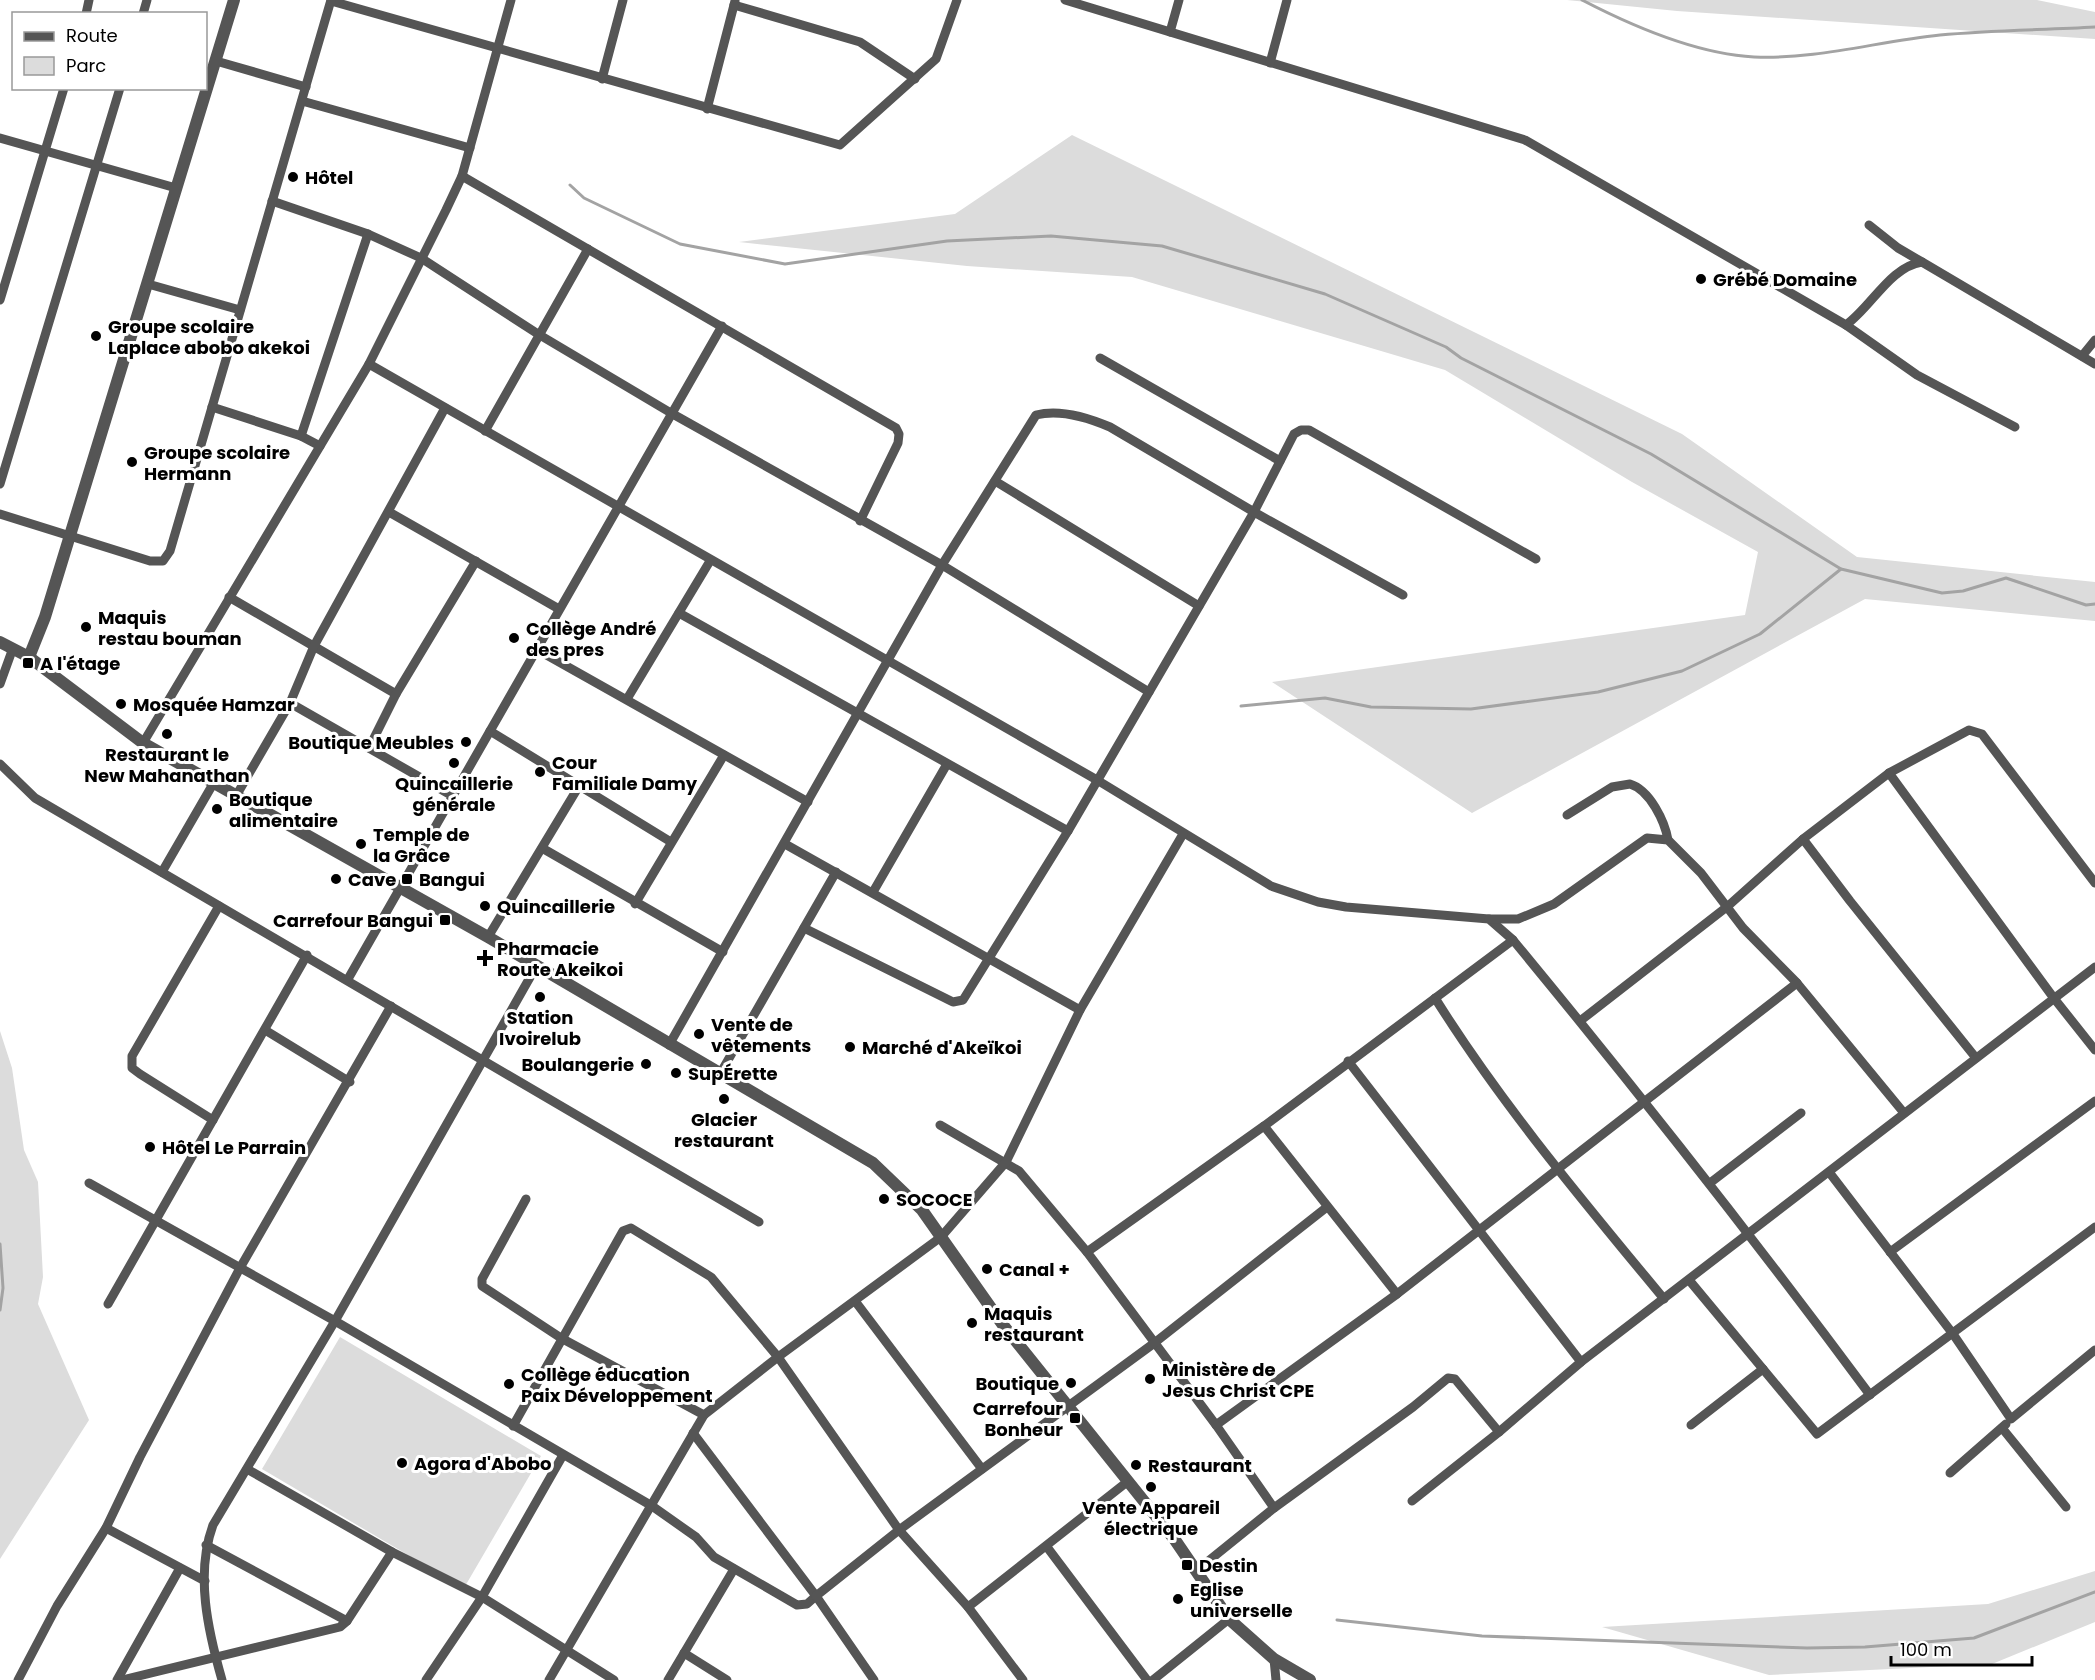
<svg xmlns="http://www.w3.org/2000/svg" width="2095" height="1680" viewBox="0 0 2095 1680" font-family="Poppins,sans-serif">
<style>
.green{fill:#dcdcdc}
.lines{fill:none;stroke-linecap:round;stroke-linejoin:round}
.stream{stroke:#a3a3a3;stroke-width:3}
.minor{stroke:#555;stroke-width:9}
.tertiary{stroke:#555;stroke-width:12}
.poi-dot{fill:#000;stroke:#fff;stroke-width:2}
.labels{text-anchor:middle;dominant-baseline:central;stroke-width:6;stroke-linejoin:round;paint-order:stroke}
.poi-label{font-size:18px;font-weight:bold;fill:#000;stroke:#fff;text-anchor:start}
</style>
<rect width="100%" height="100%" fill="#fff"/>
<!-- green -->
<g class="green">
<path d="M1567 0H2037L2095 12V39L1677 11Z"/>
<path d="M1072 135 1682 434 1857 557 2095 582V621L1865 599 1472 813 1272 682 1745 615 1758 552 1632 482 1445 370 1132 277 967 266 739 242 955 214Z"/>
<path d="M0 1031 12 1068 24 1150 38 1182 43 1277 38 1304 89 1420 0 1559Z"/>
<path d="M340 1337 541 1456 464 1588 262 1469Z"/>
<path d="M2095 1571V1622L1992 1664 1769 1675 1602 1627 1988 1604Z"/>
</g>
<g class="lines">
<!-- stream -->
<g class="stream">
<path d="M1582 0C1632 26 1697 54 1754 57 1816 60 1879 41 1940 35 1991 30 2044 30 2095 27"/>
<path d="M570 185 584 198 680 244 785 264 947 241 1051 236 1162 246 1325 294 1446 347 1461 358 1651 454 1841 569 1942 593 1963 591 2006 578 2086 605 2095 604"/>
<path d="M1241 706 1325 698 1371 707 1471 709 1598 692 1682 671 1760 634 1841 569"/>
<path d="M0 1244 3 1288 0 1310"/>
<path d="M1337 1620 1482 1636 1807 1648 1865 1647 1974 1638 2095 1592"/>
</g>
<!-- minor -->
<g class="minor">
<path d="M1065 0 1525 140 1846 325C1872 306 1890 267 1922 262L2095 364"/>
<path d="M331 1 840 145 936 59 957 0"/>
<path d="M734 5 860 42 915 79"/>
<path d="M86 14 89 0"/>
<path d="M143 14 147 0"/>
<path d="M1170 32 1179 0"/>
<path d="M216 61 306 87"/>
<path d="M1270 63 1287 0"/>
<path d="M602 79 623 0"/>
<path d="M302 101 470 148"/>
<path d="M707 109 735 1"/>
<path d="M0 138 176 188"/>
<path d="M462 176 896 428 899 434 898 443 860 521"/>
<path d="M272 201 368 234 421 258 538 334 671 413 942 565 1149 692"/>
<path d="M1869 225 1898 248 1922 262"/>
<path d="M148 284 240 310"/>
<path d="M0 300 64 88"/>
<path d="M1846 325 1917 375 2015 427"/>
<path d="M2082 356 2095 340"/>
<path d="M1100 358 1280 461"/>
<path d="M369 364 1097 780 1271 886 1318 902 1346 907 1489 919 1513 940C1636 1089 1755 1240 1870 1395"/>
<path d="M212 407 301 436 320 446"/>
<path d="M485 431 588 249"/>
<path d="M301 436 368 234"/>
<path d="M995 481 1199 606"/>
<path d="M0 484 120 88"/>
<path d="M389 512 559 609"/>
<path d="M0 514 150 561H163L170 551 331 0"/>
<path d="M229 597 396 694"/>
<path d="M679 613 1068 831"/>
<path d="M536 649 808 802"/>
<path d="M0 684 13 648"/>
<path d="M627 699 710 561"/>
<path d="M290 703 451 795"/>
<path d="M490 731 671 842"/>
<path d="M143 743 369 364 446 210 462 176 511 0"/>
<path d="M369 748 396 694 476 561"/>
<path d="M0 764 35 798 759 1222"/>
<path d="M1889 773 2053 997 2095 1050"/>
<path d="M236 796 290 703 314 646 445 408"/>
<path d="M1567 815 1612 787 1630 784C1650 790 1665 822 1668 840"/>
<path d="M1803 839 1850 901 1976 1058"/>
<path d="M785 844 1080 1010"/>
<path d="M542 848 723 952"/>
<path d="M162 872 213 784"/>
<path d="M873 892 947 764"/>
<path d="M635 904 724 755"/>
<path d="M1489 919H1518L1554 904 1647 838 1668 840 1701 873 1743 928 1797 983 1904 1113"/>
<path d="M804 928 953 1002 963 1000 1068 831 1254 512 1294 434 1301 430H1309L1536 559"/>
<path d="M488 937 579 786"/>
<path d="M348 979 722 326"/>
<path d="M1435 998C1502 1105 1584 1202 1664 1299"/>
<path d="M1580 1021 1728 906 1803 839 1889 773 1969 730 1982 734 2095 883"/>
<path d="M265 1030 350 1082"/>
<path d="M669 1045 942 565 1036 415C1059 409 1089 418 1110 427L1254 512 1403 595"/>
<path d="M1348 1061 1581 1362"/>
<path d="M720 1074 836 872"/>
<path d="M213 1120 140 1074 132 1068V1056L219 906"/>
<path d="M940 1125 1019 1171 1087 1252"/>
<path d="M1264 1126 1397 1294"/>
<path d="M1829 1172 1953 1334 2011 1419 2095 1350"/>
<path d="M89 1183 335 1321 652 1506 696 1537 714 1557 797 1605 807 1604 816 1596 693 1433"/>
<path d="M1710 1183 1801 1113"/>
<path d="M526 1199 482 1279V1286L561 1338 704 1415"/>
<path d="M1890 1252 2095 1101"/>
<path d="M1689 1280 1817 1434 2095 1227"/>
<path d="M855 1301 982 1469"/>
<path d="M108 1304 307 955"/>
<path d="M1216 1425 1397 1294 1797 983"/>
<path d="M1691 1425 1763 1369"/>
<path d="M513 1426 623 1231 631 1228 711 1277 778 1357 899 1530 968 1607 1023 1680"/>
<path d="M2002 1428 2066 1507"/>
<path d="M247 1469 392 1552 482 1597 614 1680"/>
<path d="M1950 1473 2006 1424"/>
<path d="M1412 1501 1499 1432 1581 1362 2095 967"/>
<path d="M1274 1508 1216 1425 1087 1252 1264 1126 1513 940"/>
<path d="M106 1528 205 1581"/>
<path d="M206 1545 347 1621"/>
<path d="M1047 1547 1147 1680"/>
<path d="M1196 1571 1274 1508 1413 1407 1448 1378 1455 1379 1499 1432"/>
<path d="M968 1607 1127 1482"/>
<path d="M684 1653 727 1680"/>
<path d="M1274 1659 1276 1680"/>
<path d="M18 1680 57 1606 106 1528 140 1457 240 1268 391 1006"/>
<path d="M117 1680 180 1568"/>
<path d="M122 1680 340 1627 347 1621 392 1552"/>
<path d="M222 1680C208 1631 195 1574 213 1525L335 1321 537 965"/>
<path d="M426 1680 482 1597 563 1455"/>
<path d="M549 1680 704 1415 778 1357 941 1237 1006 1162 1080 1010 1183 834"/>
<path d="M668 1680 734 1569"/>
<path d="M874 1680 816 1596 899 1530 1153 1344 1327 1207"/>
<path d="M1153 1680 1229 1619"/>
</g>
<!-- tertiary -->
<g class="tertiary">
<path d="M0 642 29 657 143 743 488 937 873 1163 922 1210 1003 1325 1175 1540 1229 1619 1274 1659 1310 1680"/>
<path d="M29 657 45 617 234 0"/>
</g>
</g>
<!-- markers -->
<g class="poi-dot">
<circle cx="293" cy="177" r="6"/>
<circle cx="1701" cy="279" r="6"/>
<circle cx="96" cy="336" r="6"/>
<circle cx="132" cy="462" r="6"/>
<circle cx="86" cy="627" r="6"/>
<circle cx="514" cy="638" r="6"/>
<rect x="22" y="657" width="12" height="12" rx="3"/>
<circle cx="121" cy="704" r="6"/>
<circle cx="167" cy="734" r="6"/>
<circle cx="466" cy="742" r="6"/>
<circle cx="454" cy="763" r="6"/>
<circle cx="540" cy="772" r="6"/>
<circle cx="217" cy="809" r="6"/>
<circle cx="361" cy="844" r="6"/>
<circle cx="336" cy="879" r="6"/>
<rect x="401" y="873" width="12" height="12" rx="3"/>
<circle cx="485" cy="906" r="6"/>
<rect x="439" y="914" width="12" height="12" rx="3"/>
<path d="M482 949h6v6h6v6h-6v6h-6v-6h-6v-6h6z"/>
<circle cx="540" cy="997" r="6"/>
<circle cx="699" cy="1034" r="6"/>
<circle cx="850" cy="1047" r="6"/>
<circle cx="646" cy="1064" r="6"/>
<circle cx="676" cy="1073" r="6"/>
<circle cx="724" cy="1099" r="6"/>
<circle cx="150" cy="1147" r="6"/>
<circle cx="884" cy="1199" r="6"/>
<circle cx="987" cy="1269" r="6"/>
<circle cx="972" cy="1323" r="6"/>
<circle cx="1150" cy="1379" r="6"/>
<circle cx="1071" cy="1383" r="6"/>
<circle cx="509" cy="1384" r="6"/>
<rect x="1069" y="1412" width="12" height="12" rx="3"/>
<circle cx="402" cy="1463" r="6"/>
<circle cx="1136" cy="1465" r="6"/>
<circle cx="1151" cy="1487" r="6"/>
<rect x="1181" y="1559" width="12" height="12" rx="3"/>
<circle cx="1178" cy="1599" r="6"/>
</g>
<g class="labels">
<!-- poi labels -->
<g class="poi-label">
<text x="305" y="177">Hôtel</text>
<text x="1713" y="279">Grébé Domaine</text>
<text x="108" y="326">Groupe scolaire<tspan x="108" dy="21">Laplace abobo akekoi</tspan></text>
<text x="144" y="452">Groupe scolaire<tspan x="144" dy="21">Hermann</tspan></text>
<text x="98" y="617">Maquis<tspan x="98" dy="21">restau bouman</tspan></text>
<text x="526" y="628">Collège André<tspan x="526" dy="21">des pres</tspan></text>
<text x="40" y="663">A l'étage</text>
<text x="133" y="704">Mosquée Hamzar</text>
<text x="454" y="742" text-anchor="end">Boutique Meubles</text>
<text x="167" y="754" text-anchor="middle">Restaurant le<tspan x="167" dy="21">New Mahanathan</tspan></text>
<text x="552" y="762">Cour<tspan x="552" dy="21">Familiale Damy</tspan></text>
<text x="454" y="783" text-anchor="middle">Quincaillerie<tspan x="454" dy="21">générale</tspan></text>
<text x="229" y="799">Boutique<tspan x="229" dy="21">alimentaire</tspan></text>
<text x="373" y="834">Temple de<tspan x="373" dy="21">la Grâce</tspan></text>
<text x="348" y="879">Cave</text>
<text x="419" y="879">Bangui</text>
<text x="497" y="906">Quincaillerie</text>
<text x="433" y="920" text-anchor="end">Carrefour Bangui</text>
<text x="497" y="948">Pharmacie<tspan x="497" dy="21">Route Akeikoi</tspan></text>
<text x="540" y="1017" text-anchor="middle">Station<tspan x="540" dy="21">Ivoirelub</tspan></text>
<text x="711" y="1024">Vente de<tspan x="711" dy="21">vêtements</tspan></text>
<text x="862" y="1047">Marché d'Akeïkoi</text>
<text x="634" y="1064" text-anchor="end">Boulangerie</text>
<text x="688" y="1073">SupÉrette</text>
<text x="724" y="1119" text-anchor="middle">Glacier<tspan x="724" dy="21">restaurant</tspan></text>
<text x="162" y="1147">Hôtel Le Parrain</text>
<text x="896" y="1199">SOCOCE</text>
<text x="999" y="1269">Canal +</text>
<text x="984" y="1313">Maquis<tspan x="984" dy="21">restaurant</tspan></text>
<text x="1162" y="1369">Ministère de<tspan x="1162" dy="21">Jesus Christ CPE</tspan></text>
<text x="521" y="1374">Collège éducation<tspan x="521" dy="21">Paix Développement</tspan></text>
<text x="1059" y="1383" text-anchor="end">Boutique</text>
<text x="1063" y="1408" text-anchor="end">Carrefour<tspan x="1063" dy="21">Bonheur</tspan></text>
<text x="414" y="1463">Agora d'Abobo</text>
<text x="1148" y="1465">Restaurant</text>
<text x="1151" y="1507" text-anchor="middle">Vente Appareil<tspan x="1151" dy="21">électrique</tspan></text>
<text x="1199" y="1565">Destin</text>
<text x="1190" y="1589">Eglise<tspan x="1190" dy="21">universelle</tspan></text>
</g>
</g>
<!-- legend -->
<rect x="12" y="12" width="195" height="78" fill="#ffffff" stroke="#999999" stroke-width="1.5"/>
<rect x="24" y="32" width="30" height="9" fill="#555555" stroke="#999999" stroke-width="1.5"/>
<text x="66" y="42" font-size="18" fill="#000000">Route</text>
<rect x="24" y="57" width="30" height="18" fill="#dcdcdc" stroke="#999999" stroke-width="1.5"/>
<text x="66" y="72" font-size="18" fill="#000000">Parc</text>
<!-- scale -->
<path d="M1891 1656v9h141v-9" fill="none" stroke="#000000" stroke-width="3"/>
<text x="1900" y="1656" font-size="18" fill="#000000" stroke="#ffffff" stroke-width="4.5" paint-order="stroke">100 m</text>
</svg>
